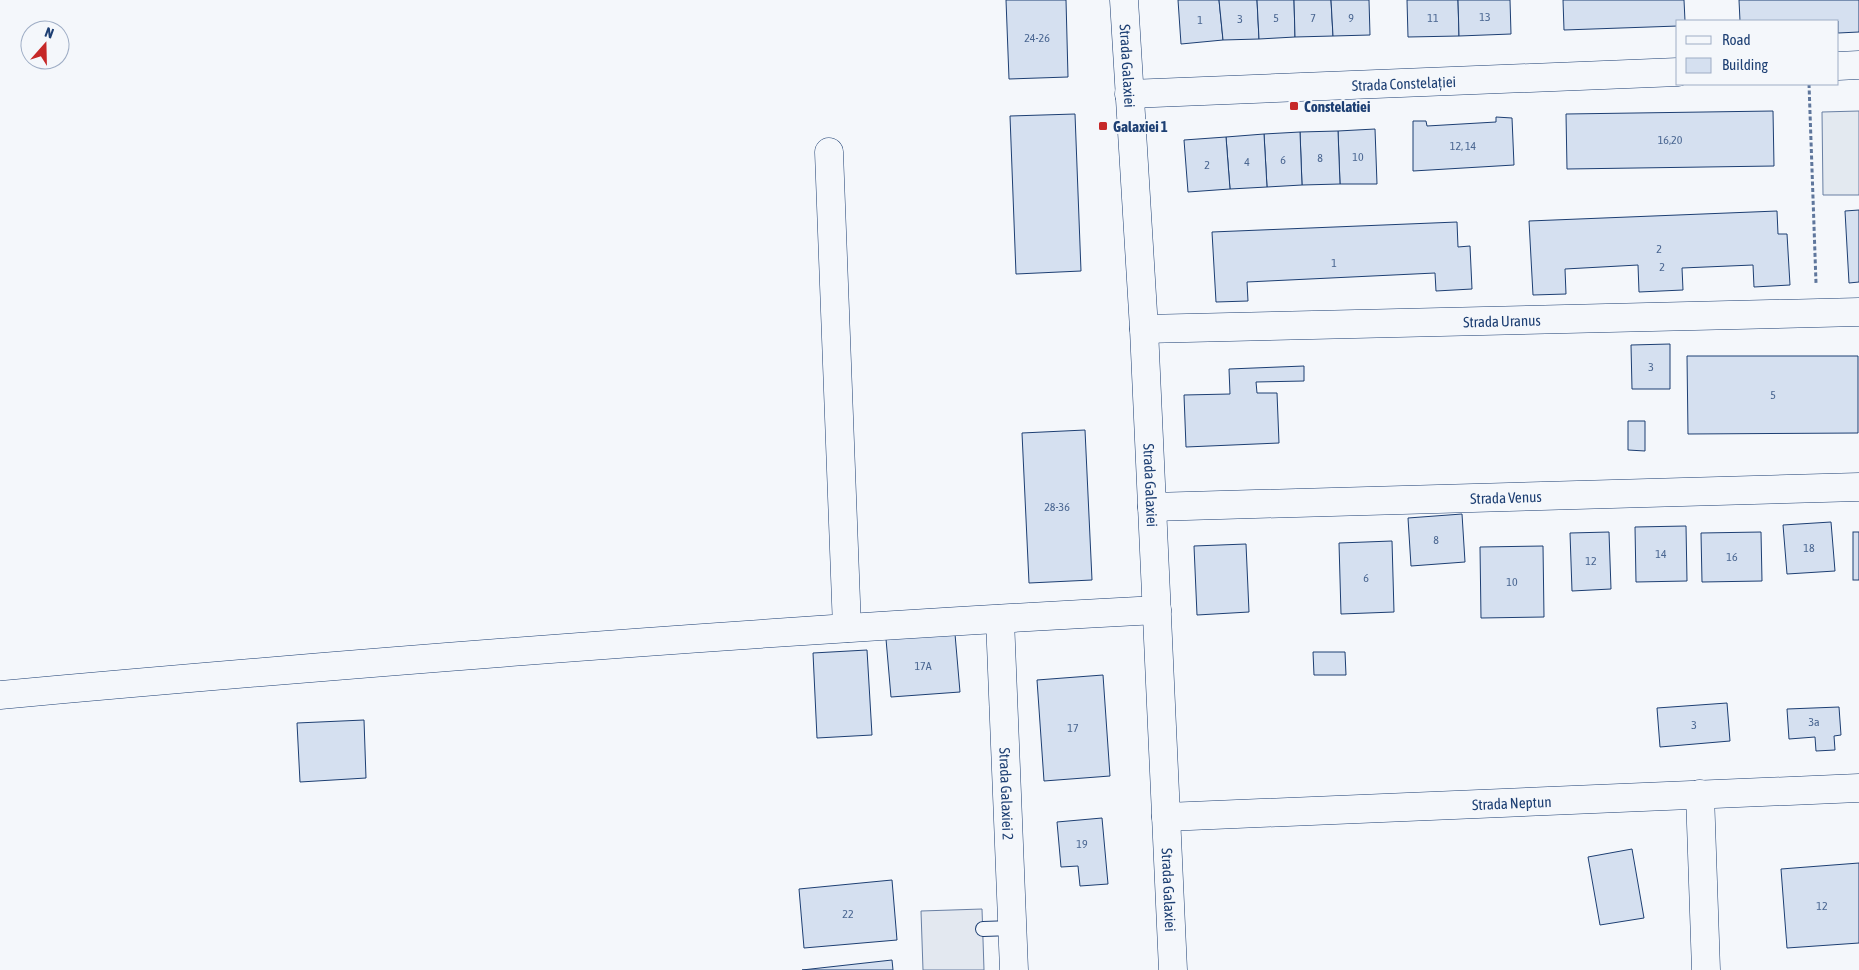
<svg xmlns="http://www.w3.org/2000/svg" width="1859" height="970" viewBox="0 0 1859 970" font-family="'Asap Condensed',sans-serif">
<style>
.green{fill:#e3e9f0;stroke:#687fa3}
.parking{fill:#e3e8f0;stroke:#687fa3}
.building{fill:#d5e0f0;stroke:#1d3f73}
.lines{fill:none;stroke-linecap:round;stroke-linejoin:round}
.lane-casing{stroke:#1d3f73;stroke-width:16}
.street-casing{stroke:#1d3f73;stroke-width:29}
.path{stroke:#5e769c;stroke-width:3;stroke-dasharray:4 2.5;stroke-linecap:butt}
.lane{stroke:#f4f7fb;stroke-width:14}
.street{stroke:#f4f7fb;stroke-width:28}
.poi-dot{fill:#c62828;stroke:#f4f7fb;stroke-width:2}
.labels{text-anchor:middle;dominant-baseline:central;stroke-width:4;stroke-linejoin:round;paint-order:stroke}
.number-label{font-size:12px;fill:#4b6792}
.street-label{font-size:15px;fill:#1d3f73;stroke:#f4f7fb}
.poi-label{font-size:15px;font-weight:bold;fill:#1d3f73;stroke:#f4f7fb;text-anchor:start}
</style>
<rect width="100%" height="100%" fill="#f4f7fb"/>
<!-- green -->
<path class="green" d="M1859 111V195H1823L1822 112Z"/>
<!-- parking -->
<path class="parking" d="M982 909 984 970H923L921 911Z"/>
<!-- building -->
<g class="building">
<path d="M1006 0H1066L1068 77 1009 79Z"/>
<path d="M1178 0H1219L1223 40 1181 44Z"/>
<path d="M1219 0H1257L1259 39 1223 40Z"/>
<path d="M1257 0H1294L1295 37 1259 39Z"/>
<path d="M1294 0H1331L1333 36 1295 37Z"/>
<path d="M1331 0H1369L1370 35 1333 36Z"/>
<path d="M1407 0H1458L1459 36 1408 37Z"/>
<path d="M1458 0H1510L1511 34 1459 36Z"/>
<path d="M1563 0H1684L1685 21H1678V26L1564 30Z"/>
<path d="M1739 0H1859V32L1838 33V21H1740Z"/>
<path d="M1773 111 1774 166 1567 169 1566 114Z"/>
<path d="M1075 114 1081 271 1016 274 1010 116Z"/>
<path d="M1496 117 1512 118 1514 165 1413 171V121H1426L1427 126 1496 122Z"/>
<path d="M1375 129 1377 184H1340L1338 131Z"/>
<path d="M1338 131 1340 184 1302 185 1300 132Z"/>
<path d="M1300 132 1302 185 1267 187 1264 134Z"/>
<path d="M1264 134 1267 187 1230 189 1226 137Z"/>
<path d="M1226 137 1230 189 1188 192 1184 140Z"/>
<path d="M1859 210V282L1849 283 1845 211Z"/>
<path d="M1777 211 1778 234H1787L1790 285 1754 287 1753 265 1682 268 1683 290 1639 292 1638 265 1565 269 1566 294 1533 295 1529 221Z"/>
<path d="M1457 222 1458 247 1470 246 1472 289 1436 291 1435 273 1247 282 1248 301 1216 302 1212 232Z"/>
<path d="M1670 344V389H1632L1631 345Z"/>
<path d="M1687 356H1858V433L1688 434Z"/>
<path d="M1304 366V381L1256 382 1257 393H1277L1279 443 1186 447 1184 395 1230 394 1229 369Z"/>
<path d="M1628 421H1645V451L1628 450Z"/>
<path d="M1085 430 1092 580 1029 583 1022 433Z"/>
<path d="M1462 514 1465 562 1411 566 1408 518Z"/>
<path d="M1831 522 1835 571 1787 574 1783 525Z"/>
<path d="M1686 526 1687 581 1636 582 1635 527Z"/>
<path d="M1609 532 1611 589 1572 591 1570 533Z"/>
<path d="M1761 532 1762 581 1702 582 1701 533Z"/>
<rect x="1853" y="532" width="6" height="48"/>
<path d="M1392 541 1394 612 1341 614 1339 543Z"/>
<path d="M1246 544 1249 612 1197 615 1194 546Z"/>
<path d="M1543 546 1544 617 1481 618 1480 547Z"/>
<path d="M955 634 960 692 891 697 886 639Z"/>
<path d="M867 650 872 735 817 738 813 653Z"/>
<path d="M1313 652H1345L1346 675H1314Z"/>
<path d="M1103 675 1110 776 1044 781 1037 680Z"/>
<path d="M1727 703 1730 741 1660 747 1657 708Z"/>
<path d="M1839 707 1841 735 1834 736 1835 750 1816 751 1815 737 1789 739 1787 709Z"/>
<path d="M364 720 366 778 300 782 297 723Z"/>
<path d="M1102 818 1108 884 1080 886 1078 866 1061 867 1057 822Z"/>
<path d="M1632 849 1644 918 1600 925 1588 857Z"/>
<path d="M1859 863V943L1787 948 1781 869Z"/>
<path d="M892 880 897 940 804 948 799 889Z"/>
<path d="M892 960 893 970H802Z"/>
</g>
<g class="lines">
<!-- lane casing -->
<g class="lane-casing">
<path id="lane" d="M983 929 1012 928"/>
</g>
<!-- street casing -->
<g class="street-casing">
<g id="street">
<path id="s1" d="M1124 0 1144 329 1173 970"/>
<path d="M1838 66 1859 65"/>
<path id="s2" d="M1129 94 1678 72"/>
<path d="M829 152 847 628"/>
<path id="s3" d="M1144 329 1859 312"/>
<path id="s4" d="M1152 507 1859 487"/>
<path id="s5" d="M1000 619 1014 970"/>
<path d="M0 695C385 660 771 630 1157 610"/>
<path d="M1700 794 1706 970"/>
<path id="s6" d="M1166 817 1859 788"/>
</g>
</g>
<!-- path -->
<path class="path" d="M1809 84 1816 283"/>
<!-- lane -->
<use href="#lane" class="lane"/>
<!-- street -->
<use href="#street" class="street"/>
</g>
<!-- markers -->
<g class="poi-dot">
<rect x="1289" y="101" width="10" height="10" rx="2.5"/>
<rect x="1098" y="121" width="10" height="10" rx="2.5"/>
</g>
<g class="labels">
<!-- number labels -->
<g class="number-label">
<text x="1485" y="17">13</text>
<text x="1276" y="18">5</text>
<text x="1313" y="18">7</text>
<text x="1351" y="18">9</text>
<text x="1433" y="18">11</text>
<text x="1240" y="19">3</text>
<text x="1200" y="20">1</text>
<text x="1037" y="38">24-26</text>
<text x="1670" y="140">16,20</text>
<text x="1463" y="146">12, 14</text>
<text x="1358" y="157">10</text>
<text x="1320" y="158">8</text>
<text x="1283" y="160">6</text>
<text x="1247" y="162">4</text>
<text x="1207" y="165">2</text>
<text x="1659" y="249">2</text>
<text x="1334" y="263">1</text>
<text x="1662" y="267">2</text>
<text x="1651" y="367">3</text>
<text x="1773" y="395">5</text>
<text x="1057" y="507">28-36</text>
<text x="1436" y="540">8</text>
<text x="1809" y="548">18</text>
<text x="1661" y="554">14</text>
<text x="1732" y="557">16</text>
<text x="1591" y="561">12</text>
<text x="1366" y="578">6</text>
<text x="1512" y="582">10</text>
<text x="923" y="666">17A</text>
<text x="1814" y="722">3a</text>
<text x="1694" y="725">3</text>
<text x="1073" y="728">17</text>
<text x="1082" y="844">19</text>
<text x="1822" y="906">12</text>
<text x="848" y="914">22</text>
</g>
<!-- street labels -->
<g class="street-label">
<text stroke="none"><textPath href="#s1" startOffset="66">Strada Galaxiei</textPath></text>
<text stroke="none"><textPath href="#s2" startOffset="275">Strada Constelației</textPath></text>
<text stroke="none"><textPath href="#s3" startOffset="358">Strada Uranus</textPath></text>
<text stroke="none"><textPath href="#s1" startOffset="486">Strada Galaxiei</textPath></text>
<text stroke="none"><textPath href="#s4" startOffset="354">Strada Venus</textPath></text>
<text stroke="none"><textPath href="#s5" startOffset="175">Strada Galaxiei 2</textPath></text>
<text stroke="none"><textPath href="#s6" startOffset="346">Strada Neptun</textPath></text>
<text stroke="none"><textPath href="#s1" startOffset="891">Strada Galaxiei</textPath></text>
</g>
<!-- poi labels -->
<g class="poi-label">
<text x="1304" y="106">Constelatiei</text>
<text x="1113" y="126">Galaxiei 1</text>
</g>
</g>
<!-- legend -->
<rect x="1676" y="20" width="162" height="65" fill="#f4f7fb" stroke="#9eadc5"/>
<rect x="1686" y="36" width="25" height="8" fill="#f4f7fb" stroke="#9eadc5"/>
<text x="1722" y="45" font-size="15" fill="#1d3f73">Road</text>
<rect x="1686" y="58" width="25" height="15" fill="#d5e0f0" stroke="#9eadc5"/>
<text x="1722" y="70" font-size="15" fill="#1d3f73">Building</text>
<!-- north arrow -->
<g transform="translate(45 45) rotate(20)"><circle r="24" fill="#f4f7fb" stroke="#9eadc5"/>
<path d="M0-4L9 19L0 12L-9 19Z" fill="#c62828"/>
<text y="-8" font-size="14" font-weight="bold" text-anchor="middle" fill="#1d3f73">N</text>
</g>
</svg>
